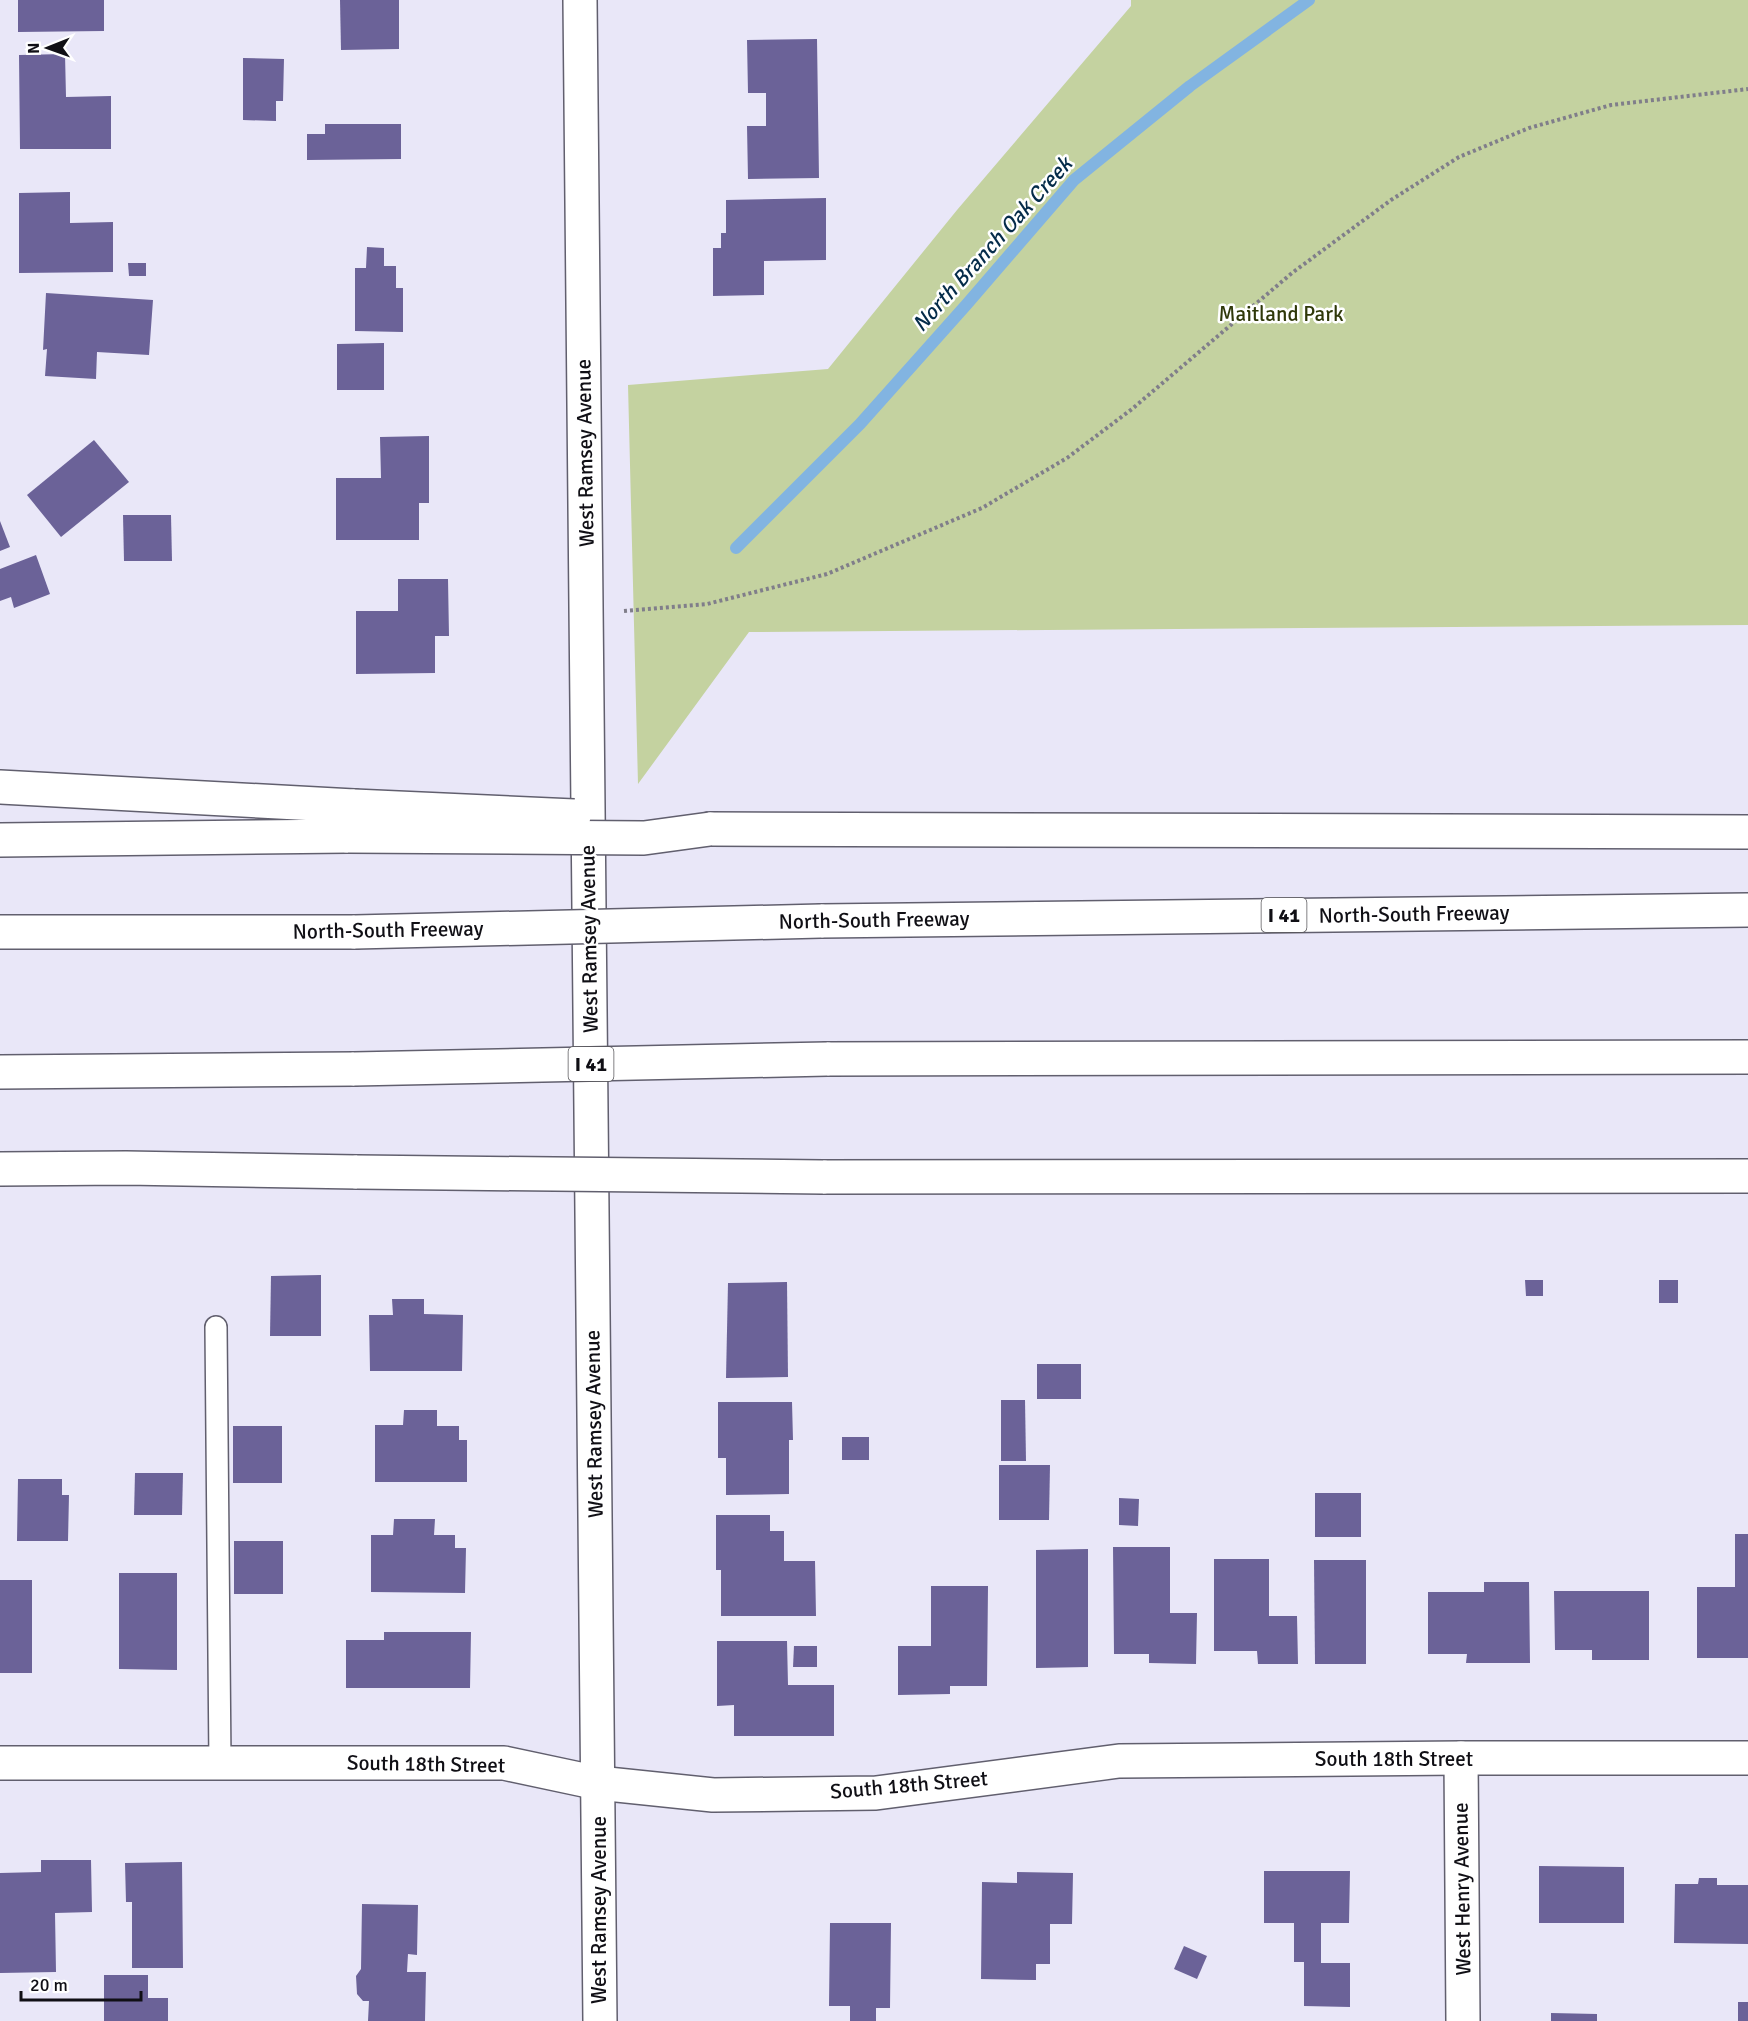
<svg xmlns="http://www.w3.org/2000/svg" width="1748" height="2021" viewBox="0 0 1748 2021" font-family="Signika,sans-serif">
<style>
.green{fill:#c4d2a0}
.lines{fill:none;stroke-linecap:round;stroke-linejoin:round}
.stream{stroke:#82b4e1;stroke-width:12}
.building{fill:#6b6298}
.lane-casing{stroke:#615f6e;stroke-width:24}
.street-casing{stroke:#615f6e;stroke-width:36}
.secondary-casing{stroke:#615f6e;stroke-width:36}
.highway-casing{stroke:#615f6e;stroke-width:36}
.path{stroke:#807e8a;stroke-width:4;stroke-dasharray:3 3;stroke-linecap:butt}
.lane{stroke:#fff;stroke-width:21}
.street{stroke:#fff;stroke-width:33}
.secondary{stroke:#fff;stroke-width:33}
.highway{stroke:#fff;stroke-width:33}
.highway-bridge-casing{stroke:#615f6e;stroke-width:36;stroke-linecap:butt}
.highway-bridge{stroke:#fff;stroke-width:33}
.labels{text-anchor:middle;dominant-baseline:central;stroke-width:5;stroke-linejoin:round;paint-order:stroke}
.shield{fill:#fff;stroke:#58575b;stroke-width:1.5}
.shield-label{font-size:20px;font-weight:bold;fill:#100f15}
.park-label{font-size:21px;fill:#2f3809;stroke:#fff}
.street-label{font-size:21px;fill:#100f15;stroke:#fff}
.water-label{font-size:22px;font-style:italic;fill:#042b49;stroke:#fff}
</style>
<rect width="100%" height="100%" fill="#e9e7f8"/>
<!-- green -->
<path class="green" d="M1131 0H1748V625L749 632 638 784 628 385 828 369 957 210 1131 6Z"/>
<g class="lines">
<!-- stream -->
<path class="stream" d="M736 548 860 424 967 304 1074 180 1190 86 1309 0"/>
</g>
<!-- building -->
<g class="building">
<path d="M18 0H104V31L18 32Z"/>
<path d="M340 0H399V49L341 50Z"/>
<path d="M817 39 819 178 748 179 747 126H766V93H748L747 40Z"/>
<path d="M65 54 66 97 111 96V149H20L19 55Z"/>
<path d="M243 58 284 59 283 101H276V121L243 120Z"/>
<path d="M325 124H401V159L307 160V134H325Z"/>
<path d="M70 192V223L113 222V272L19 273V193Z"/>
<path d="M826 198V260L764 261V295L713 296V248H721V233H726V200Z"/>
<path d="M367 247 384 248V266H396V288H403V332L355 331V268H366Z"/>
<path d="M128 263H146V276H129Z"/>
<path d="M46 293 153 300 149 355 97 352 96 379 45 376 47 349 43 350Z"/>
<path d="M384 343V390H337V344Z"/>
<path d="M429 436V503H419V540H336V478H381L380 437Z"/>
<path d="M94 440 129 482 61 537 27 495Z"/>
<path d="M123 515H171L172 561H124Z"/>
<path d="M0 521 10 547 0 551Z"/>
<path d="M36 555 50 594 14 608 11 597 0 601V569Z"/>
<path d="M398 579H448L449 636H435V673L356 674V611H398Z"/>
<path d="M321 1275V1336H270L271 1276Z"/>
<path d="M1525 1280H1543V1296H1526Z"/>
<rect x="1659" y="1280" width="19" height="23"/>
<path d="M787 1282 788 1377 726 1378 728 1283Z"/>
<path d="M392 1299H424V1314L463 1315 462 1371H370L369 1315H393Z"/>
<rect x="1037" y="1364" width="44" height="35"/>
<path d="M1001 1400H1025L1026 1461H1001Z"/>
<path d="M718 1402H792L793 1440H789V1494L726 1495V1458H718Z"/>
<path d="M404 1410H437V1426H459V1440H467V1482H375V1425H403Z"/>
<rect x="233" y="1426" width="49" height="57"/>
<rect x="842" y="1437" width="27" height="23"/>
<path d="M999 1465H1050L1049 1520H999Z"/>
<path d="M135 1473H183L182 1515H134Z"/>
<path d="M18 1479H62V1495H69L68 1541H17Z"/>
<rect x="1315" y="1493" width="46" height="44"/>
<path d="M1119 1498 1139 1499 1138 1526 1119 1525Z"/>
<path d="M716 1515H770V1531H784V1561H815L816 1616H721V1570H716Z"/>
<path d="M394 1519H435L434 1535H455V1548H466L465 1593 371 1592V1535H393Z"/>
<path d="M1735 1534H1748V1658H1697V1587H1735Z"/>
<rect x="234" y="1541" width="49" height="53"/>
<path d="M1113 1547H1170V1613H1197L1196 1664 1149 1663V1654H1114Z"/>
<path d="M1088 1549V1667L1036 1668V1550Z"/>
<path d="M1214 1559H1269V1616H1297L1298 1664H1258L1257 1651H1214Z"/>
<path d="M1314 1560H1366V1664H1315Z"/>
<path d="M119 1573H177V1670L119 1669Z"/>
<rect x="0" y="1580" width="32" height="93"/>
<path d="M1484 1582H1529L1530 1663H1466L1467 1654H1428V1592H1484Z"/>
<path d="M931 1586H988L987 1686H950V1694L898 1695V1646H931Z"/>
<path d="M1554 1591H1649V1660H1592V1650H1555Z"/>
<path d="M384 1632H471L470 1688H346V1640H384Z"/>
<path d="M717 1641H787L788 1685H834V1736H734V1705L717 1706Z"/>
<path d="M794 1646H817V1667H793Z"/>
<path d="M41 1860H91L92 1912 55 1913 56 1972 0 1973V1873L41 1872Z"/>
<path d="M182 1862 183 1968H132V1902H126L125 1863Z"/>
<path d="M1539 1866 1624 1867V1923H1539Z"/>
<path d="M1264 1871H1350L1349 1923H1321V1963H1350V2007L1304 2006V1962H1294V1923H1264Z"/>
<path d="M1017 1872 1073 1873 1072 1924H1050V1964H1036V1980L981 1979 982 1882 1017 1883Z"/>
<path d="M1699 1878H1717V1885H1748V1944L1674 1943 1675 1884H1698Z"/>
<path d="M362 1904 418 1905 417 1955 408 1954 407 1972H426L425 2021H368L369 2001H363L357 1994 356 1976 361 1969Z"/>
<path d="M830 1923H891L890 2008H876V2021H850V2006H829Z"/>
<path d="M1184 1946 1207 1956 1197 1979 1174 1969Z"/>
<path d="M104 1975H148V1998H168V2021H104Z"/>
<rect x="1738" y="2002" width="10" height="19"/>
<path d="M1551 2013 1597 2014V2021H1551Z"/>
</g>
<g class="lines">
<!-- lane casing -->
<g class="lane-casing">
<path id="lane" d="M216 1327 220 1763"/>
</g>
<!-- street casing -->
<g class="street-casing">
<g id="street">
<path d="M1461 1758 1463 2021"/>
<path d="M0 1763H504L598 1783 713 1795 876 1793 1119 1761 1461 1758H1748"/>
</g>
</g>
<!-- secondary casing -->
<g class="secondary-casing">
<path id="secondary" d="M580 0 600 2021"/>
</g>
<!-- highway casing -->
<g class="highway-casing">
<g id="highway">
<path d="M0 787 354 806"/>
<path d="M710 829 1748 832"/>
<path d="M0 840 348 836"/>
<path d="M821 921 1748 910"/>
<path d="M0 932H355"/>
<path d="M827 1059 1748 1057"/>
<path d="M0 1072 354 1069"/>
<path d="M0 1169 126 1168 357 1172"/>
<path d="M823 1177 1748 1176"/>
</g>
</g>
<!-- path -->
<path class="path" d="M624 611 707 604 827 574 982 508 1067 458 1132 409 1292 273 1391 200 1459 157 1529 128 1611 105 1748 89"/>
<!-- lane -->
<use href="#lane" class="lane"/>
<!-- street -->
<use href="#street" class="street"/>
<!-- secondary -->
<use href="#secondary" class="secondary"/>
<!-- highway -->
<use href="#highway" class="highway"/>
<!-- highway-bridge casing -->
<g class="highway-bridge-casing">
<g id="highway-bridge">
<path d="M354 806 574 816"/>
<path d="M348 836 644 838 710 829"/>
<path d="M355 932 821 921"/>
<path d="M354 1069 827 1059"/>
<path d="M357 1172 823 1177"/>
</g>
</g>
<!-- highway-bridge -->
<use href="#highway-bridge" class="highway-bridge"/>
</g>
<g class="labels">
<!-- shield labels -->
<g class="shield">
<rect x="1261.5" y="898" width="45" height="34" rx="4.5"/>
<rect x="568.5" y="1047" width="45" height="34" rx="4.5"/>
</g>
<g class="shield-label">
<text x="1284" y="915">I 41</text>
<text x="591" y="1064">I 41</text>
</g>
<!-- park labels -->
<g class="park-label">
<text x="1281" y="314">Maitland Park</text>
</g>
<!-- street labels -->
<g class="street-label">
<text transform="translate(585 453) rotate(-91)">West Ramsey Avenue</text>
<text transform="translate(1414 914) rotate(-1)">North-South Freeway</text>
<text transform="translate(874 920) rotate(-1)">North-South Freeway</text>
<text transform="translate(388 930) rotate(-1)">North-South Freeway</text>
<text transform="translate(589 939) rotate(-91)">West Ramsey Avenue</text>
<text transform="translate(594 1424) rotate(-91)">West Ramsey Avenue</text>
<text x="1394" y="1759">South 18th Street</text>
<text transform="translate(426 1764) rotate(1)">South 18th Street</text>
<text transform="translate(909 1785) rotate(-5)">South 18th Street</text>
<text transform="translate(1462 1889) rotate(-91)">West Henry Avenue</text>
<text transform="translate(599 1910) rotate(-90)">West Ramsey Avenue</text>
</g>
<!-- water labels -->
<g class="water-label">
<text transform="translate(992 244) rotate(-48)">North Branch Oak Creek</text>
</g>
</g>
<!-- north arrow -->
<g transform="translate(48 48) rotate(269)" stroke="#ffffff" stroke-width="4.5" paint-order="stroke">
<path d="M0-4.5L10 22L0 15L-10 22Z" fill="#100f15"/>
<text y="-9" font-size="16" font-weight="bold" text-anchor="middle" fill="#100f15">N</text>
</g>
<!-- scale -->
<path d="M21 1991v9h120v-9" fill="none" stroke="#100f15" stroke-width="3"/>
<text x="30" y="1991" font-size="18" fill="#100f15" stroke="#ffffff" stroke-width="4.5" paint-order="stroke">20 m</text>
</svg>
